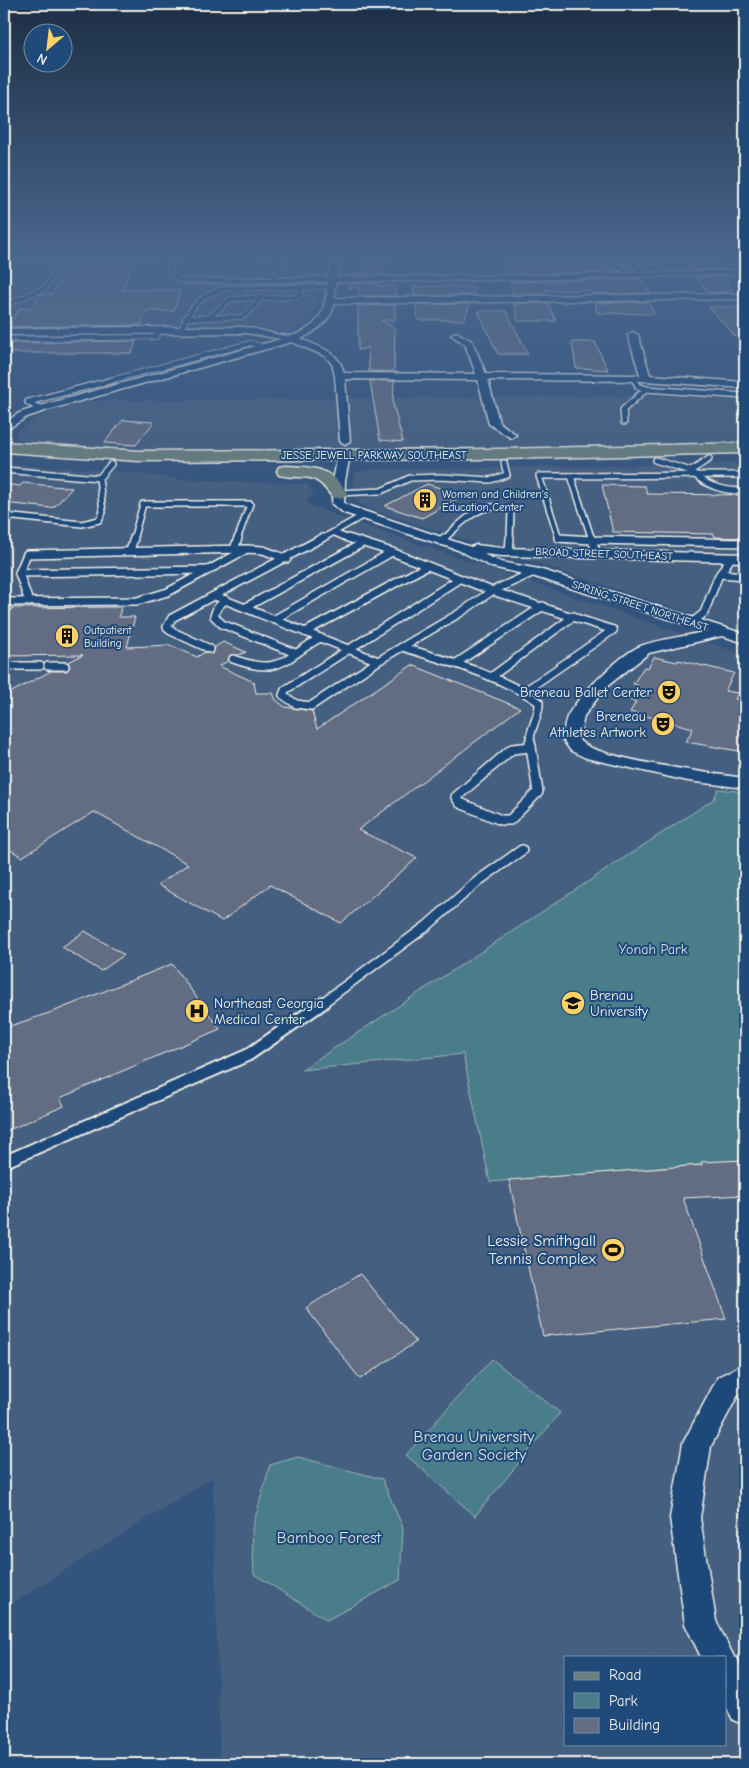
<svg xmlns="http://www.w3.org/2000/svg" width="749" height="1768" viewBox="0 0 749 1768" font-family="'Comic Neue',sans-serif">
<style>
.built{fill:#455e80;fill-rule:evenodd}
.green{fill:#4a7d89;stroke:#9fb7b8}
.building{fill:#626c82;stroke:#f4f1e8}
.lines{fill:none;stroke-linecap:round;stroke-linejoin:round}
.lane-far4-casing{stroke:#f4f1e8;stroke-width:6}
.lane-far3-casing{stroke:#f4f1e8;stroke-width:8}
.lane-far2-casing{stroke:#f4f1e8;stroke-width:10}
.lane-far1-casing{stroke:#f4f1e8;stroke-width:12}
.lane-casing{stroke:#f4f1e8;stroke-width:15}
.street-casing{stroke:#f4f1e8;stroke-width:3}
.primary-casing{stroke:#f4f1e8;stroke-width:3}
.lane-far4{stroke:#1f4a7a;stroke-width:4.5}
.lane-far3{stroke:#1f4a7a;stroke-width:5}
.lane-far2{stroke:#1f4a7a;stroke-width:7}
.lane-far1{stroke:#1f4a7a;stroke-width:9}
.lane{stroke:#1f4a7a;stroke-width:11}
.street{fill:#1f4a7a;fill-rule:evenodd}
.primary{fill:#6b7f7c;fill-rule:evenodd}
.labels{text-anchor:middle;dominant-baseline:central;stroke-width:4;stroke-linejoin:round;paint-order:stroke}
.far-street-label{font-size:11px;fill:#f4f1e8;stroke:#1f4a7a}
.far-poi-label{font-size:11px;fill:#f4f1e8;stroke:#1f4a7a;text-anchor:start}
.poi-label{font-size:14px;fill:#f4f1e8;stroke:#1f4a7a;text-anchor:end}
.park-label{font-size:14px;fill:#dae0da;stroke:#1f4a7a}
.near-poi-label{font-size:16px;fill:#f4f1e8;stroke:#1f4a7a;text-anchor:end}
.near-park-label{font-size:16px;fill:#dae0da;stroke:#1f4a7a}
</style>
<rect width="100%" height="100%" fill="#33547c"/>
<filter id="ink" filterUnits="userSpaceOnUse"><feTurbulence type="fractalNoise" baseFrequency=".02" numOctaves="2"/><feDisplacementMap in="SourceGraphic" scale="10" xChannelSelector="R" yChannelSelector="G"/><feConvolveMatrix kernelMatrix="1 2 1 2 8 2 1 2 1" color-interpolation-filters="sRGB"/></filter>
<g filter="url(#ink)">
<!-- built -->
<g class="built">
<path d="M4 256H166L167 258H159L155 273H163L178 283H319L312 316 300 327 288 333 250 326 4 328Z"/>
<path d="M745 395V443L361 450 185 451 110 450 23 441 15 438 17 432 35 418 82 401Z"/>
<path d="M745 463V631L373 510 357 503 351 490 355 472 374 470Z"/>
<path d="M4 464 118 471 179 479 307 484 314 492 307 501 310 505 340 517 745 655V1764H220L213 1477 4 1609ZM565 1657H725V1744H565Z"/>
</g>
<!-- green -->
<g class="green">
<path d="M718 789 745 792V1161L490 1182 463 1054 301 1070 714 799Z"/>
<path d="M492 1359 560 1413 475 1516 406 1455Z"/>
<path d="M298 1457 382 1479 403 1528 400 1580 327 1620 254 1574 252 1529 270 1465Z"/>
</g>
<!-- building -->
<g class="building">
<path d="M545 256H583L619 272 508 274 506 263 555 262Z"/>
<path d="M603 256H626L636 271H633V268Z"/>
<path d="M695 256H706L716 269 690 270 682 260Z"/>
<path d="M371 257 391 258 382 275H356L361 266H365Z"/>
<path d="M82 262 133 263 122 290H180L174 311H146L141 325 8 327 20 308H32L40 294H52L70 264H81Z"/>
<path d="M723 276 733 292H707L696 277Z"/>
<path d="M641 279 650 293 592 294V291L547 290 543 291 544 294H512L510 282Z"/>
<path d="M377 283 376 286H395V296H359V288H349L351 284Z"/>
<path d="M452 286 475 288 473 295H414L413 287Z"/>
<path d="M648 302 654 314 597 313 595 303Z"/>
<path d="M548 303 556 321H518L514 304Z"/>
<path d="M470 304 464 320H418L416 305Z"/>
<path d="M395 305V320H381L395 328 394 372 369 371 368 348 358 350V306Z"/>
<path d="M709 307H738L745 317V347Z"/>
<path d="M478 311H506L528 354H498Z"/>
<path d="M136 341 132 353H4V343Z"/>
<path d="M572 342H595L608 370 576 368Z"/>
<path d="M370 381H394L393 404 403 442 380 440Z"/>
<path d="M123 420 154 422 136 445 104 443Z"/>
<path d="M23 483 72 488 55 506 51 508 4 503V484L20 486Z"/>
<path d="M427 484 464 495 422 518 385 506Z"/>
<path d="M602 485 645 486 647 494 745 495V538L715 537 714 534 613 532Z"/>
<path d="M121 607 119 617H135L127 647 170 645 197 657 205 652 213 654 215 647 223 642 246 652 239 655H230L228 661 219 666 254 682 256 693H273L276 700 285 707 312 711 317 729 412 665 520 708 358 830 417 858 341 923 270 885 222 921 158 885 188 864 94 812 22 857 4 846V696L51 671H67L70 666 68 662 83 655 4 656V612L10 613 12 608Z"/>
<path d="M654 657 677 662 678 660 734 673 725 691 738 693 735 699 745 701V752L686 742 693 728 630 712 636 702 629 700 638 685 633 684 644 667 648 668Z"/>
<path d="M85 931 124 955 101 971 62 947Z"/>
<path d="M172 964 220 1029 60 1098 64 1106 4 1132V1028L55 1011Z"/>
<path d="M745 1160V1195L683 1198 726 1319 543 1336 509 1180 702 1165 701 1162Z"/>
<path d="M360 1274 416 1342 360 1379 306 1308Z"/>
</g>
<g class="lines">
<!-- lane-far4 casing -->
<g class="lane-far4-casing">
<g id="lane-far4">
<path d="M173 256 169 273 182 281"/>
<path d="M264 256 261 272 273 275 283 271 286 258 284 256"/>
<path d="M4 306 46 287 62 256"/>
<path d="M185 318 241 317 247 314 261 298 296 297 301 294 300 287"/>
<path d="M208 318 231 299 261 298"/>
<path d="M181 330C190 307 202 293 227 288L331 287"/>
<path d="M4 339 156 337 160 330"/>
<path d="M634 377 636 381"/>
<path d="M108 381 251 343 263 347"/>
</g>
</g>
<!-- lane-far3 casing -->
<g class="lane-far3-casing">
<g id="lane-far3">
<path d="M635 380 638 386 646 389 745 396"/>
<path d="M40 409 28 402 113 380"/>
<path d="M624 422 623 410 646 389"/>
<path d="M655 460 691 471 709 459"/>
<path d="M4 470 99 478"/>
<path d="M693 473C708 487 724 491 745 491"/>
<path d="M571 476 592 540"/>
<path d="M338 493 381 491 410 478 441 477 490 480 507 475 504 463"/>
<path d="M4 516 82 524 99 520 103 512 99 478 111 464"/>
<path d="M335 533 351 540"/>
<path d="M133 540 143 504H250L237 540"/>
<path d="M320 540 362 516"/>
<path d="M443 540C462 522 483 498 511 510L510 540"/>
<path d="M578 540 559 539 539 476 745 475"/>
</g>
</g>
<!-- lane-far2 casing -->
<g class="lane-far2-casing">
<g id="lane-far2">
<path d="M348 538 392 552 492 591 613 630"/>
<path d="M559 538 592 540 597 554"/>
<path d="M591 538 592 540 745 543"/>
<path d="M441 541 444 538"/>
<path d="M234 549 238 538"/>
<path d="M130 551 134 538"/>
<path d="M509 552 510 538"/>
<path d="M19 573 27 554 244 549"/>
<path d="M720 574 745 576"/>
<path d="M459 579 285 690 283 695 296 704 311 706 378 661 460 613 492 591 534 572"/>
<path d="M215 596 378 661"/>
<path d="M225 600 217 608 214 616 222 624 295 653"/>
<path d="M4 602 137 601 168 592 247 549 263 550 287 559"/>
<path d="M29 602 19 573 209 570"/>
<path d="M246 607 361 544"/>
<path d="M275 619 392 552"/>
<path d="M693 622 704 613 718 577 731 558"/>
<path d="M305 632 427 566"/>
<path d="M402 647C450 662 497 674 539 702 540 717 529 728 530 743"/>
<path d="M210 649 171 631 167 627 172 618 322 538"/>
<path d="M233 659C280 676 282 660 320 638"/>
<path d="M455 664 543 606"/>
<path d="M4 666H40"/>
<path d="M48 666H65"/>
<path d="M491 677 574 616"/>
<path d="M525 691 613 630"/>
</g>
</g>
<!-- lane-far1 casing -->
<g class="lane-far1-casing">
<g id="lane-far1">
<path d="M530 742 531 747"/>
<path d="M531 747 538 792 510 820H501L460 803 456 797 512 749Z"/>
<path d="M321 1004 428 925 478 881 522 850"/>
</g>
</g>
<!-- lane casing -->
<g class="lane-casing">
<path id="lane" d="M4 1162 248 1055 323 1003"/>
</g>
<!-- street casing -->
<g class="street-casing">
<g id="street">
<path d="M334 256H342L337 277 562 275 745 270V274L562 279 336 282 334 298 745 294V299L334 304C332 320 315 332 301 339 319 347 339 351 344 373L476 374 465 344 451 335 456 332 472 341 486 374 640 375 628 335 633 332 638 335 650 375 745 382V388L646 381 488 380 499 422 516 435 511 438 489 424 478 380 345 379 350 441 345 444 340 441 335 376 332 364 325 356 292 342 48 410 27 417 4 431V423L19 413 40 406 281 339 246 333 4 335V329C83 327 163 327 243 327 256 327 283 339 295 335 323 324 325 308 328 282L182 283 178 281 182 279 328 277Z"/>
<path d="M585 256H597L632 270 625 272Z"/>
<path d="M675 256H693L643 267 639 265Z"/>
<path d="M344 452 350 455 345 481 344 503 352 507 471 547 476 545 502 548 745 554V562L502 556 483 554 501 562 539 569 745 634V643L722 636 649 653 605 688 584 716 579 740C594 759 716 774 745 778V788L688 781 586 758 571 751 563 740C564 732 564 724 567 717 577 697 618 657 638 647 654 640 688 636 707 631L532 576 492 567 458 550 344 513 332 504 333 481 338 455Z"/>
<path d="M745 1363V1391L738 1395 711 1446 700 1518 716 1621 734 1657 737 1658 745 1675V1725L733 1720 725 1704V1657H701L685 1624 670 1518 683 1443 718 1377Z"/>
</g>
</g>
<!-- primary casing -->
<g class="primary-casing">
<g id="primary">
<path d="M4 442 139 451 499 449 745 443V453L499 459 139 461 4 452Z"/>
<path d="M285 466C314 467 330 467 347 493L344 497 338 498 332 497C313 469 306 481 279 475L277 471 279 467Z"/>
</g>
</g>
<!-- lane-far4 -->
<use href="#lane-far4" class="lane-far4"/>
<!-- lane-far3 -->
<use href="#lane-far3" class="lane-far3"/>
<!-- lane-far2 -->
<use href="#lane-far2" class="lane-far2"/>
<!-- lane-far1 -->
<use href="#lane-far1" class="lane-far1"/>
<!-- lane -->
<use href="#lane" class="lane"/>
<!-- street -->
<use href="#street" class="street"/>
<!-- primary -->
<use href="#primary" class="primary"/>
</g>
</g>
<!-- sky -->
<linearGradient id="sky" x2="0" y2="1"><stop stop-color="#1c2e44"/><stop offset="0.51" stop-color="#4a678e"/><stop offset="1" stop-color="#4a678e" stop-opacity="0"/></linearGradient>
<rect width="749" height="504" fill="url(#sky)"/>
<!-- icons -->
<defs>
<g id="building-disc" transform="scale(1.25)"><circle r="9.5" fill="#ffd166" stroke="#1f4a7a"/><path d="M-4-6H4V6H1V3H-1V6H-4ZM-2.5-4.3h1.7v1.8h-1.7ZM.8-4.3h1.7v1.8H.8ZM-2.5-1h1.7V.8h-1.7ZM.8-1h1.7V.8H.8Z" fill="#111"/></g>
<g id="theatre-disc" transform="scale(1.25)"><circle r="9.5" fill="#ffd166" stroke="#1f4a7a"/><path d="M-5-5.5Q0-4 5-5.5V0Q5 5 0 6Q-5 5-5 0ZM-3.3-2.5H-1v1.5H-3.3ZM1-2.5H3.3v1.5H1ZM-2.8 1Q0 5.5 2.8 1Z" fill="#111"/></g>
<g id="university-disc" transform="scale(1.25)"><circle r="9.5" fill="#ffd166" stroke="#1f4a7a"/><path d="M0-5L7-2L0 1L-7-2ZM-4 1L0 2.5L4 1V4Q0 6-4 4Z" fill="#111"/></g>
<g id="hospital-disc" transform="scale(1.25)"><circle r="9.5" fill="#ffd166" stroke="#1f4a7a"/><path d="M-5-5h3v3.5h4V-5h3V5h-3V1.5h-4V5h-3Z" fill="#111"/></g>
<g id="stadium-disc" transform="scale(1.25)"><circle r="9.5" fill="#ffd166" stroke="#1f4a7a"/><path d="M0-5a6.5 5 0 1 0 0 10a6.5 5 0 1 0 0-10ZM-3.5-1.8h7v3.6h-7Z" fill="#111"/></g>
</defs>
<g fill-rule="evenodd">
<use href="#building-disc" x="425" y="500"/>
<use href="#building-disc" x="67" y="636"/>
<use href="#theatre-disc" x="669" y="692"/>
<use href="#theatre-disc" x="663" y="724"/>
<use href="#university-disc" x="573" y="1003"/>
<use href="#hospital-disc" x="197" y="1011"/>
<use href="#stadium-disc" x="613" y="1250"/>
</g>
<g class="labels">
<!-- far-street labels -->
<g class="far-street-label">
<text x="374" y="455">JESSE JEWELL PARKWAY SOUTHEAST</text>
<text transform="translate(604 554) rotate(2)">BROAD STREET SOUTHEAST</text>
<text transform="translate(640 606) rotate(18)">SPRING STREET NORTHEAST</text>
</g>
<!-- far-poi labels -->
<g class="far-poi-label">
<text x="442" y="494">Women and Children's<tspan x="442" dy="13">Education Center</tspan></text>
<text x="84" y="630">Outpatient<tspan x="84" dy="13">Building</tspan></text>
</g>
<!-- poi labels -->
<g class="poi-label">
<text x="652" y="692">Breneau Ballet Center</text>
<text x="646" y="716">Breneau<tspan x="646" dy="16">Athletes Artwork</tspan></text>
<text x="590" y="995" text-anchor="start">Brenau<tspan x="590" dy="16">University</tspan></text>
<text x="214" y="1003" text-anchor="start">Northeast Georgia<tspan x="214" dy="16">Medical Center</tspan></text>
</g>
<!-- park labels -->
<g class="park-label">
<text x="653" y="949">Yonah Park</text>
</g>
<!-- near-poi labels -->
<g class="near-poi-label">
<text x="596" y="1241">Lessie Smithgall<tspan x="596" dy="18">Tennis Complex</tspan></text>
</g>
<!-- near-park labels -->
<g class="near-park-label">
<text x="474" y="1437">Brenau University<tspan x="474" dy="18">Garden Society</tspan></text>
<text x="329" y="1538">Bamboo Forest</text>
</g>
</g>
<!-- margin -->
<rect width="749" height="1768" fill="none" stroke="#1f4a7a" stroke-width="20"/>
<rect x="10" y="10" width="729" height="1748" fill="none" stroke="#f4f1e8" stroke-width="2" filter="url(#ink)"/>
<!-- legend -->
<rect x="564" y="1656" width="162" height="90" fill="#1f4a7a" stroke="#748da6"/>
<rect x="574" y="1672" width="25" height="8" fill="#6b7f7c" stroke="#748da6"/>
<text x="609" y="1680" font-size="15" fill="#f4f1e8">Road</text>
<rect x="574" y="1693" width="25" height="15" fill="#4a7d89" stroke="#748da6"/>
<text x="609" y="1706" font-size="15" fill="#f4f1e8">Park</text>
<rect x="574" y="1718" width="25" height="15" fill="#626c82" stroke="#748da6"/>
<text x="609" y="1730" font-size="15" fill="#f4f1e8">Building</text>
<!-- north arrow -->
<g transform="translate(48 48) rotate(208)"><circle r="24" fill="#1f4a7a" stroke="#748da6"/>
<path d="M0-4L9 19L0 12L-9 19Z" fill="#ffd166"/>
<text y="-8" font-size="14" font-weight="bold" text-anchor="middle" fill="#f4f1e8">N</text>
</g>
</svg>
